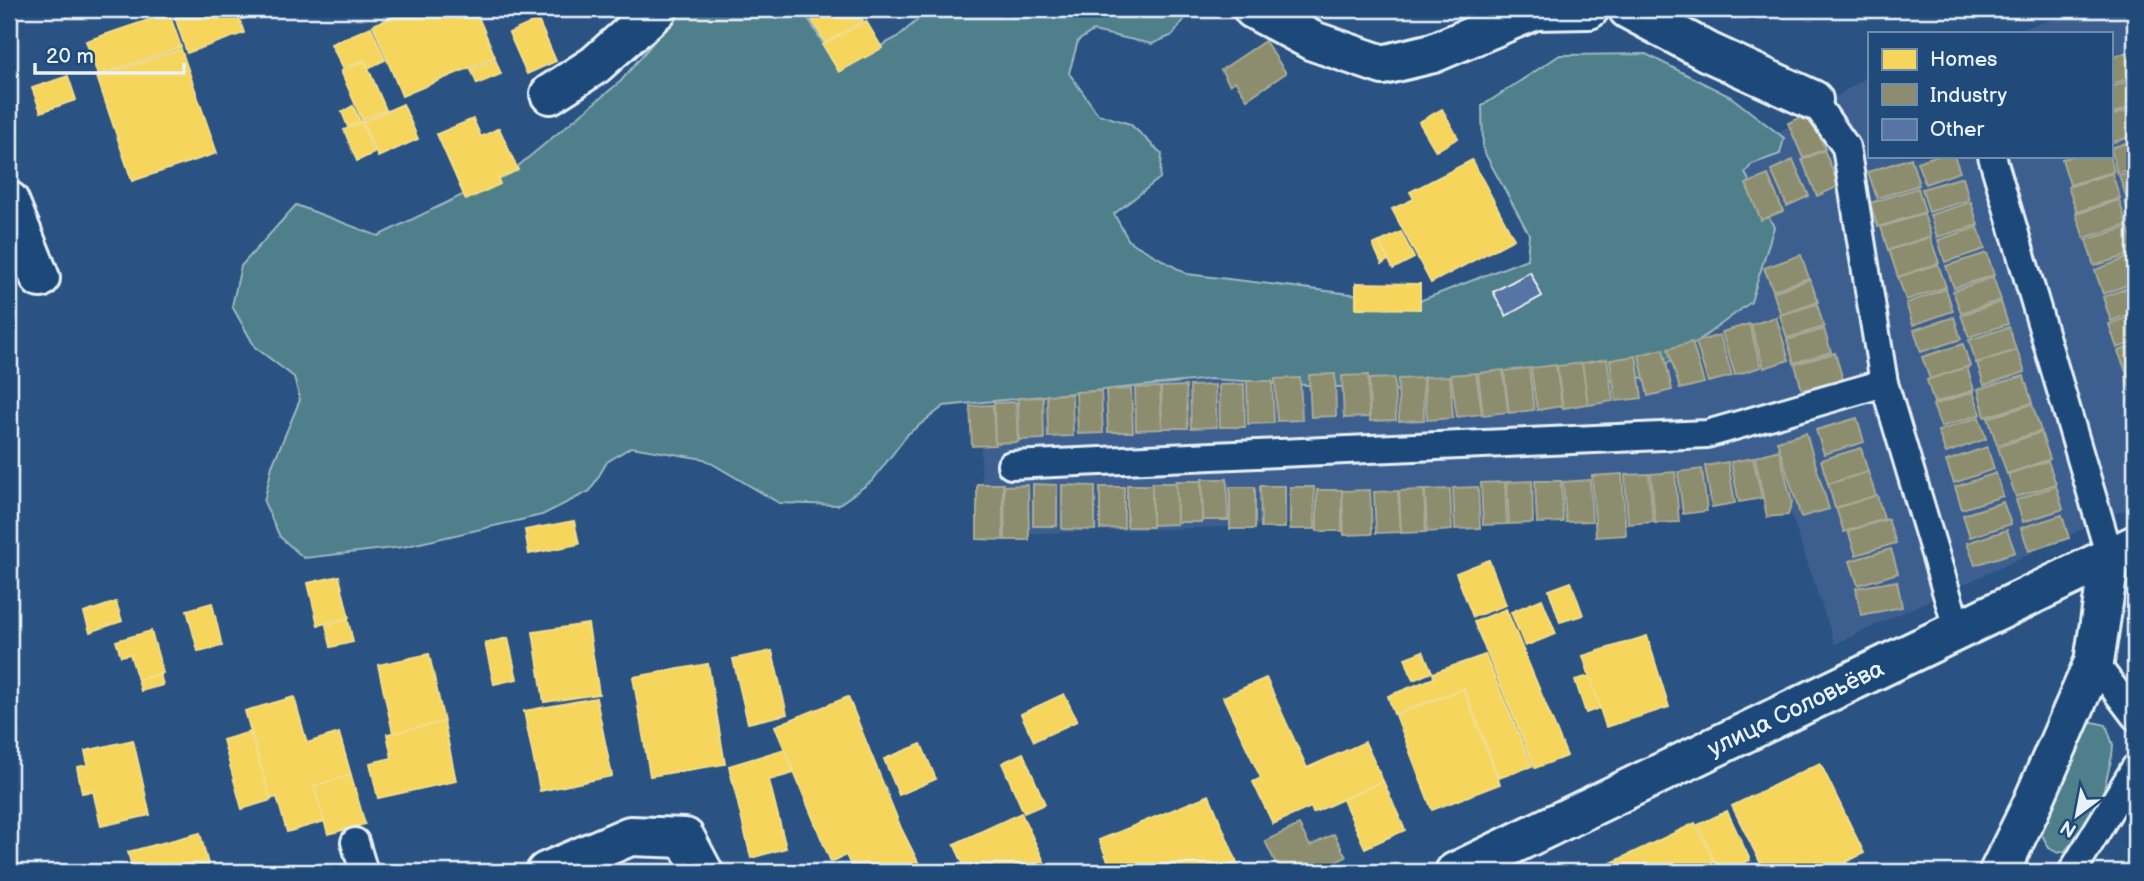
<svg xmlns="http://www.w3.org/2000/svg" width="2144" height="881" viewBox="0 0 2144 881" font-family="'Balsamiq Sans',sans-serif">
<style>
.built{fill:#3c5f8f}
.green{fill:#4f7f8a;stroke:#9cb8c1;stroke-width:2}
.homes{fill:#f6d55c;stroke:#f2dd8b;stroke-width:2}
.industry{fill:#8c8c6e;stroke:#a8aa97;stroke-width:2}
.building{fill:#5774a5;stroke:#e8f1f8;stroke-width:2}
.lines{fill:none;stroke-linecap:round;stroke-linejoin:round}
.lane-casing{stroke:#e8f1f8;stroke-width:32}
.street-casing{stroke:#e8f1f8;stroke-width:44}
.lane{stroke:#1f4a7a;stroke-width:26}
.street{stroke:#1f4a7a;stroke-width:38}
.labels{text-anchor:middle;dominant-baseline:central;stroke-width:7;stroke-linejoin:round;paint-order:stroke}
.street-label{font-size:24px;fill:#e8f1f8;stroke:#1f4a7a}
</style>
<rect width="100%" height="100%" fill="#2a5283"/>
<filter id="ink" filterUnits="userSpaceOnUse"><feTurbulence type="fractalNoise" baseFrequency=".0143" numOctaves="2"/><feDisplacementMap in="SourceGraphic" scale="14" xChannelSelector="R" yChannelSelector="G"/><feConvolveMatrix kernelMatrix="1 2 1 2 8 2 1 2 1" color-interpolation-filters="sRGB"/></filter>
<g filter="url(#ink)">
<!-- built -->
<path class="built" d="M2088 9H2135V505L1835 644 1785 497 1665 512 983 535 979 383 1612 341 1713 173 1869 76V156H2111V33H2007Z"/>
<!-- green -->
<g class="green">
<path d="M681 9H803L838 69 896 38 931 9H1187L1188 14 1173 35 1152 44 1093 31 1078 41 1069 73 1098 114 1130 124 1162 154 1160 178 1114 214 1129 241 1187 274 1417 302 1527 259 1529 234 1483 150 1482 106 1560 55 1646 54 1731 97 1784 138 1780 154 1752 164 1745 173 1774 227 1751 302 1649 377 1470 395 1211 379 944 406 908 434 872 481 838 505 779 503 704 459 631 447 607 462 590 491 542 515 403 547 304 558 280 537 264 502 272 466 300 400 294 377 255 347 232 306 241 266 296 205 378 236 512 171 621 81Z"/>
<path d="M2089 721 2106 725 2113 745 2112 756 2101 801 2079 835 2065 851 2058 853 2049 848 2041 833 2043 809Z"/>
</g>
<!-- homes -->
<g class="homes">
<path d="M65 9H92L67 17Z"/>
<path d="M199 9H236L244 33 187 53 175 17Z"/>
<path d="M239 9H268L269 10 242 19Z"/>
<path d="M412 9H475L495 57 402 96 373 25Z"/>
<path d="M831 9H856L863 21 825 43 812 20Z"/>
<path d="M169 13 181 47 98 75 86 41Z"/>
<path d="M538 20 556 61 527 74 509 33Z"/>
<path d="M866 21 882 48 839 72 823 45Z"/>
<path d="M371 27 385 60 368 68 365 60 343 68 331 44Z"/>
<path d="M181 49 217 153 132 181 97 77Z"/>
<path d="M495 59 501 74 477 84 471 69Z"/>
<path d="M365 61 386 110 362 120 341 71Z"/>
<path d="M68 76 76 100 41 112 32 88Z"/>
<path d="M403 104 418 139 378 157 362 122Z"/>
<path d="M353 106 360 121 348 127 342 112Z"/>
<path d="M1442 109 1458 138 1436 151 1419 122Z"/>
<path d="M473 119 481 137 499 128 518 170 498 179 500 184 466 200 437 134Z"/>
<path d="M361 122 374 153 357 161 344 130Z"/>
<path d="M1472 160 1514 239 1431 283 1392 209 1414 199 1410 192Z"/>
<path d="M1401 232 1414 258 1393 269 1380 242Z"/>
<path d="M1379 242 1388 260 1382 264 1373 245Z"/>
<path d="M1356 283 1420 284V309L1356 308Z"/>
<path d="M574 521 579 544 529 554 525 530Z"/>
<path d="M1489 560 1506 605 1473 617 1456 573Z"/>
<path d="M339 576 349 618 318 625 308 583Z"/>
<path d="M1571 582 1583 615 1560 622 1549 590Z"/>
<path d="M1542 599 1556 634 1525 646 1511 612Z"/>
<path d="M116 602 122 621 90 632 84 613Z"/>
<path d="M212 603 222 646 198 651 187 610Z"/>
<path d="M1506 609 1567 756 1535 768 1474 622Z"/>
<path d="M348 620 353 642 331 647 326 625Z"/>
<path d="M588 624 599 694 544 702 533 632Z"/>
<path d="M151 631 163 673 138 680 130 654 121 656 116 641Z"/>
<path d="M1647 636 1669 707 1606 727 1583 656Z"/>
<path d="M508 638 517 679 494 684 485 643Z"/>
<path d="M772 651 787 714 748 723 733 659Z"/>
<path d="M1423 651 1432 672 1413 680 1405 658Z"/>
<path d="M429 654 444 722 393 733 378 665Z"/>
<path d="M1485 655 1532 766 1499 778 1464 688 1394 714 1388 696 1434 678 1433 673Z"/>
<path d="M708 664 725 764 650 776 633 677Z"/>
<path d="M160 674 163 685 141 691 138 680Z"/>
<path d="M1590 676 1600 708 1586 713 1575 680Z"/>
<path d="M1266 678 1307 768 1365 742 1383 781 1313 813 1311 807 1273 824 1253 782 1261 778 1223 697Z"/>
<path d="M1463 689 1500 784 1432 810 1396 715Z"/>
<path d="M1064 694 1077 721 1034 741 1021 714Z"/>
<path d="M294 697 307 743 339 733 351 775 314 786 325 821 287 832 277 797 270 799 245 711Z"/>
<path d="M848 697 901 828 923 872H854L846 855 831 862 775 726Z"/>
<path d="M596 698 612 776 540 791 524 711Z"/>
<path d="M444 722 456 781 378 798 370 763 392 758 387 734Z"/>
<path d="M250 732 271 800 242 809 223 740Z"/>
<path d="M133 740 150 815 101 826 93 791 82 793 77 767 88 765 85 751Z"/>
<path d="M921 744 936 779 899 795 884 759Z"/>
<path d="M785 749 794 773 769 780 786 848 751 858 729 766Z"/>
<path d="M1023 753 1045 804 1024 813 1002 763Z"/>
<path d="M1820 763 1864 853 1846 862 1851 872H1765L1732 806Z"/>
<path d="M351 775 365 824 328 834 314 786Z"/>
<path d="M1383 781 1405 830 1365 848 1343 800Z"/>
<path d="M1209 795 1241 872H1107L1112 870 1099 840Z"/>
<path d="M1727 811 1750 860 1724 872H1720L1698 825Z"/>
<path d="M1021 813 1049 872H967L954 844Z"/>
<path d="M1695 823 1719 872H1615L1611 863Z"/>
<path d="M200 833 210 872H133L128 852Z"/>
</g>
<!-- industry -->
<g class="industry">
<path d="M1265 41 1286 73 1247 99 1235 81 1230 85 1221 70Z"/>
<path d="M2127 52 2135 77 2111 84V58Z"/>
<path d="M2134 79 2135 106 2111 114V87Z"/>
<path d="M2135 108V135L2111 143V116Z"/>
<path d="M1810 113 1825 149 1803 158 1788 123Z"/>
<path d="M2135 140V167L2117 173 2111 148Z"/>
<path d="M1824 150 1839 186 1817 196 1802 160Z"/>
<path d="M1936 156H1954L1960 172 1925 184 1917 162Z"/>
<path d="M2073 156H2109L2114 171 2070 185 2062 159Z"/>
<path d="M1911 158 1919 185 1877 198 1868 172Z"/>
<path d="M1793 160 1809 196 1787 206 1771 170Z"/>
<path d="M2135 170V196L2127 199 2119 175Z"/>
<path d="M2112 173 2120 198 2077 212 2068 187Z"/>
<path d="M1768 175 1783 211 1761 220 1746 184Z"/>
<path d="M1963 177 1969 200 1929 212 1922 189Z"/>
<path d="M1918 188 1925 212 1878 227 1870 203Z"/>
<path d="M2135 198V225L2132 226 2125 201Z"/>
<path d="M2119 200 2127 225 2084 238 2076 214Z"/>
<path d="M1971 202 1978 225 1937 237 1930 215Z"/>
<path d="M1924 214 1931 236 1888 250 1881 227Z"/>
<path d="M1978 227 1985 249 1945 262 1938 240Z"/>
<path d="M2128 227 2135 253 2094 266 2086 240Z"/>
<path d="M1930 237 1939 263 1898 277 1889 250Z"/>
<path d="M1987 253 1994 275 1954 288 1946 266Z"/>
<path d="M1801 255 1809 278 1773 290 1764 268Z"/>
<path d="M2135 255V282L2103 294 2095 270Z"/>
<path d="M1938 264 1946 287 1906 300 1898 277Z"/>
<path d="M1993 277 2001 300 1961 313 1953 291Z"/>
<path d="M1810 279 1818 302 1781 315 1773 292Z"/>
<path d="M2135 285V312L2111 321 2103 297Z"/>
<path d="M1946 289 1953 311 1913 325 1906 303Z"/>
<path d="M2001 302 2008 324 1969 337 1961 315Z"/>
<path d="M1817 304 1824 327 1787 338 1780 315Z"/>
<path d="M2135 315V342L2117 348 2109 324Z"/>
<path d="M1776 317 1789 360 1764 368 1751 325Z"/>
<path d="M1954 317 1961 339 1921 352 1914 330Z"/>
<path d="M1749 324 1761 367 1735 375 1722 332Z"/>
<path d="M2009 327 2016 350 1976 363 1969 340Z"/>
<path d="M1824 329 1831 352 1794 363 1787 340Z"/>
<path d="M1720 335 1732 376 1708 382 1696 342Z"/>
<path d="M1692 342 1704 383 1680 389 1668 349Z"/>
<path d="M1963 344 1970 366 1930 379 1922 357Z"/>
<path d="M2135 345V371L2127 374 2118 351Z"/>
<path d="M1663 349 1672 390 1648 396 1639 355Z"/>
<path d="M2017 350 2025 372 1984 385 1977 363Z"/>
<path d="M1835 353 1843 380 1802 390 1795 364Z"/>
<path d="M1636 356 1642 398 1616 401 1610 360Z"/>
<path d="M1607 359 1613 401 1588 405 1582 363Z"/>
<path d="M1582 363 1588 404 1563 408 1557 366Z"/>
<path d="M1556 365 1562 406 1537 410 1531 368Z"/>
<path d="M1967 367 1974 390 1934 403 1927 380Z"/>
<path d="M1529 368 1534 410 1509 413 1504 371Z"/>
<path d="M1503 370 1508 412 1483 415 1478 373Z"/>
<path d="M1476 373 1482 414 1457 417 1451 375Z"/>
<path d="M2135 373V399L2134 400 2126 376Z"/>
<path d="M1335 374 1336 416 1311 417 1309 375Z"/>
<path d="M1368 375 1369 417 1344 418 1342 376Z"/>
<path d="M1450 376 1453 418 1427 420 1424 377Z"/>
<path d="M2024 376 2032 403 1985 417 1978 389Z"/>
<path d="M1300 378 1302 420 1277 421 1275 379Z"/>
<path d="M1394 378 1396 420 1370 421 1369 379Z"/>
<path d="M1423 378 1424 420 1399 421 1398 379Z"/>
<path d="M1247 381H1272L1274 423 1248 424Z"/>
<path d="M1244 384 1245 427H1220L1219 385Z"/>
<path d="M1215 385 1217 427 1191 428 1190 386Z"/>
<path d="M1186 386 1188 428H1162L1161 387Z"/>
<path d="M1160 387 1162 429 1136 430 1135 388Z"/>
<path d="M1131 389 1133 432H1108L1106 390Z"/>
<path d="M1101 391 1103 433 1078 434 1076 392Z"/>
<path d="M1973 392 1981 414 1941 427 1933 405Z"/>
<path d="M1072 394 1073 436 1048 437 1047 395Z"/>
<path d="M1043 397 1044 439 1019 440 1018 398Z"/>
<path d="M1016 402 1018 442 995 443 994 403Z"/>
<path d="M2032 404 2041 431 1997 445 1988 418Z"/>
<path d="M993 405 995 445 972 446 970 406Z"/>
<path d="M1979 417 1986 439 1946 453 1938 431Z"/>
<path d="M1857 418 1864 442 1824 454 1816 430Z"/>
<path d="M2041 432 2050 459 2007 474 1998 447Z"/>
<path d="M1806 433 1829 509 1801 517 1777 441Z"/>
<path d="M1987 447 1994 469 1954 483 1946 461Z"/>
<path d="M1861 448 1868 472 1828 484 1821 460Z"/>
<path d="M1779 450 1792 502 1788 515 1767 517 1755 457Z"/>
<path d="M1753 458 1762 498 1739 502 1731 462Z"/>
<path d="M2048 461 2056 484 2016 497 2008 474Z"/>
<path d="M1728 462 1735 503 1712 507 1705 466Z"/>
<path d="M1702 469 1707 511 1683 514 1678 472Z"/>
<path d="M1675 472 1679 522 1655 523 1651 474Z"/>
<path d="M1868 472 1876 496 1835 508 1828 484Z"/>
<path d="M1996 473 2003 496 1962 509 1955 487Z"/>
<path d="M1622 474 1626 535 1596 537 1592 476Z"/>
<path d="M1649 474 1653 522 1628 524 1625 475Z"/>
<path d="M1202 479H1227L1228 520H1203Z"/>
<path d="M1590 480 1592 521 1566 522 1563 482Z"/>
<path d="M1176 481H1201L1202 522H1177Z"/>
<path d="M1532 481 1533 523 1509 524 1507 482Z"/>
<path d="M1535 481H1561L1563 522 1537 523Z"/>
<path d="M1505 482 1507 524 1483 525 1481 483Z"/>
<path d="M1152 483H1176L1177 524 1152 525Z"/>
<path d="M977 484H1003V540L977 539Z"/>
<path d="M1033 484 1057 485V526H1033Z"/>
<path d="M1028 485 1029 540H1005L1004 486Z"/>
<path d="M1062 485 1095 486V530L1062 529Z"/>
<rect x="1127" y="485" width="25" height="42"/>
<path d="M1260 486H1285V528H1261Z"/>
<path d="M2056 486 2063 509 2023 522 2016 500Z"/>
<path d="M1100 487H1124V528L1100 529Z"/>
<rect x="1230" y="487" width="25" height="42"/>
<path d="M1290 487H1314L1315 529H1290Z"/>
<path d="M1478 487 1480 528 1455 529 1453 488Z"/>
<path d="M1450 489 1452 530 1427 532 1425 490Z"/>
<rect x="1317" y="490" width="25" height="41"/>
<path d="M1370 490 1372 534 1344 535 1342 491Z"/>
<path d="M1424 490 1426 532 1401 533 1399 491Z"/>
<path d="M1398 491 1401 532 1376 533 1374 492Z"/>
<path d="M1877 495 1884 519 1844 532 1836 508Z"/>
<path d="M2003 502 2011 524 1970 537 1963 515Z"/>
<path d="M2062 515 2069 538 2029 551 2021 528Z"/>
<path d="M1888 519 1896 543 1856 555 1848 531Z"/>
<path d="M2007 530 2015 552 1975 565 1967 543Z"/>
<path d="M1891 549 1898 573 1858 585 1850 561Z"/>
<path d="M1897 581 1902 607 1861 615 1856 588Z"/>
<path d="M1299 825 1310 846 1334 834 1346 857 1316 872H1280L1265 841Z"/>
</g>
<!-- building -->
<path class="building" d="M1530 272 1542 296 1506 316 1493 292Z"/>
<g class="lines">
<!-- lane casing -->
<g class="lane-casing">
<g id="lane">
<path d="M1813 100 1846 147 1884 383 1958 631"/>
<path d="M1992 156 2110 557"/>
<path d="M1011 465 1707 434 1884 383"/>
<path d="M2094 662 2135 716"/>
<path d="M355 842 364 872"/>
<path d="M2072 872 2135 768"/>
</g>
</g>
<!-- street casing -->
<g class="street-casing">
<g id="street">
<path d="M1253 9 1313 41 1383 65 1433 53 1535 10 1589 9"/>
<path d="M1628 9 1708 52 1813 100"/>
<path d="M550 94 595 65 658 9"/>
<path d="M9 201 40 278"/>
<path d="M546 872 630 836 685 838 703 872"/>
<path id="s1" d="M1455 872 2135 545"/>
<path d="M1999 872 2030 809 2094 662 2110 557"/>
</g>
</g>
<!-- lane -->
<use href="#lane" class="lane"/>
<!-- street -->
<use href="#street" class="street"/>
</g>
</g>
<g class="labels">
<!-- street labels -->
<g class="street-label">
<text stroke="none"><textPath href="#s1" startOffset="378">улица Соловьёва</textPath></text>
</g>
</g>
<!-- margin -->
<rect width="2144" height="881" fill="none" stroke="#1f4a7a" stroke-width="35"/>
<rect x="18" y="18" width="2109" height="846" fill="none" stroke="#e8f1f8" stroke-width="2.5" filter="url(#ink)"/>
<!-- legend -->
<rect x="1868" y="32" width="245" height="126" fill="#1f4a7a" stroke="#6f8dac" stroke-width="2"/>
<rect x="1882" y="49" width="35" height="21" fill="#f6d55c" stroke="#6f8dac" stroke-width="2"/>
<text x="1930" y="66" font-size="21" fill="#e8f1f8">Homes</text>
<rect x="1882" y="84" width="35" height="21" fill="#8c8c6e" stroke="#6f8dac" stroke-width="2"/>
<text x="1930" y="102" font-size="21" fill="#e8f1f8">Industry</text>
<rect x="1882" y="119" width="35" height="21" fill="#5774a5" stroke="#6f8dac" stroke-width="2"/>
<text x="1930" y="136" font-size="21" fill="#e8f1f8">Other</text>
<!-- north arrow -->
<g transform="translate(2077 815) rotate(212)" stroke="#1f4a7a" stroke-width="5" paint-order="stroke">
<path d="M0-5L12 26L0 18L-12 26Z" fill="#e8f1f8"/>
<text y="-10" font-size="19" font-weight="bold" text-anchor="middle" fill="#e8f1f8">N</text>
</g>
<!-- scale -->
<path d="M35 63v10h149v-10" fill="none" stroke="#e8f1f8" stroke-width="3.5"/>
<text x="46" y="63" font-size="21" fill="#e8f1f8" stroke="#1f4a7a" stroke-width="5" paint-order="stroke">20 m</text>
</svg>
